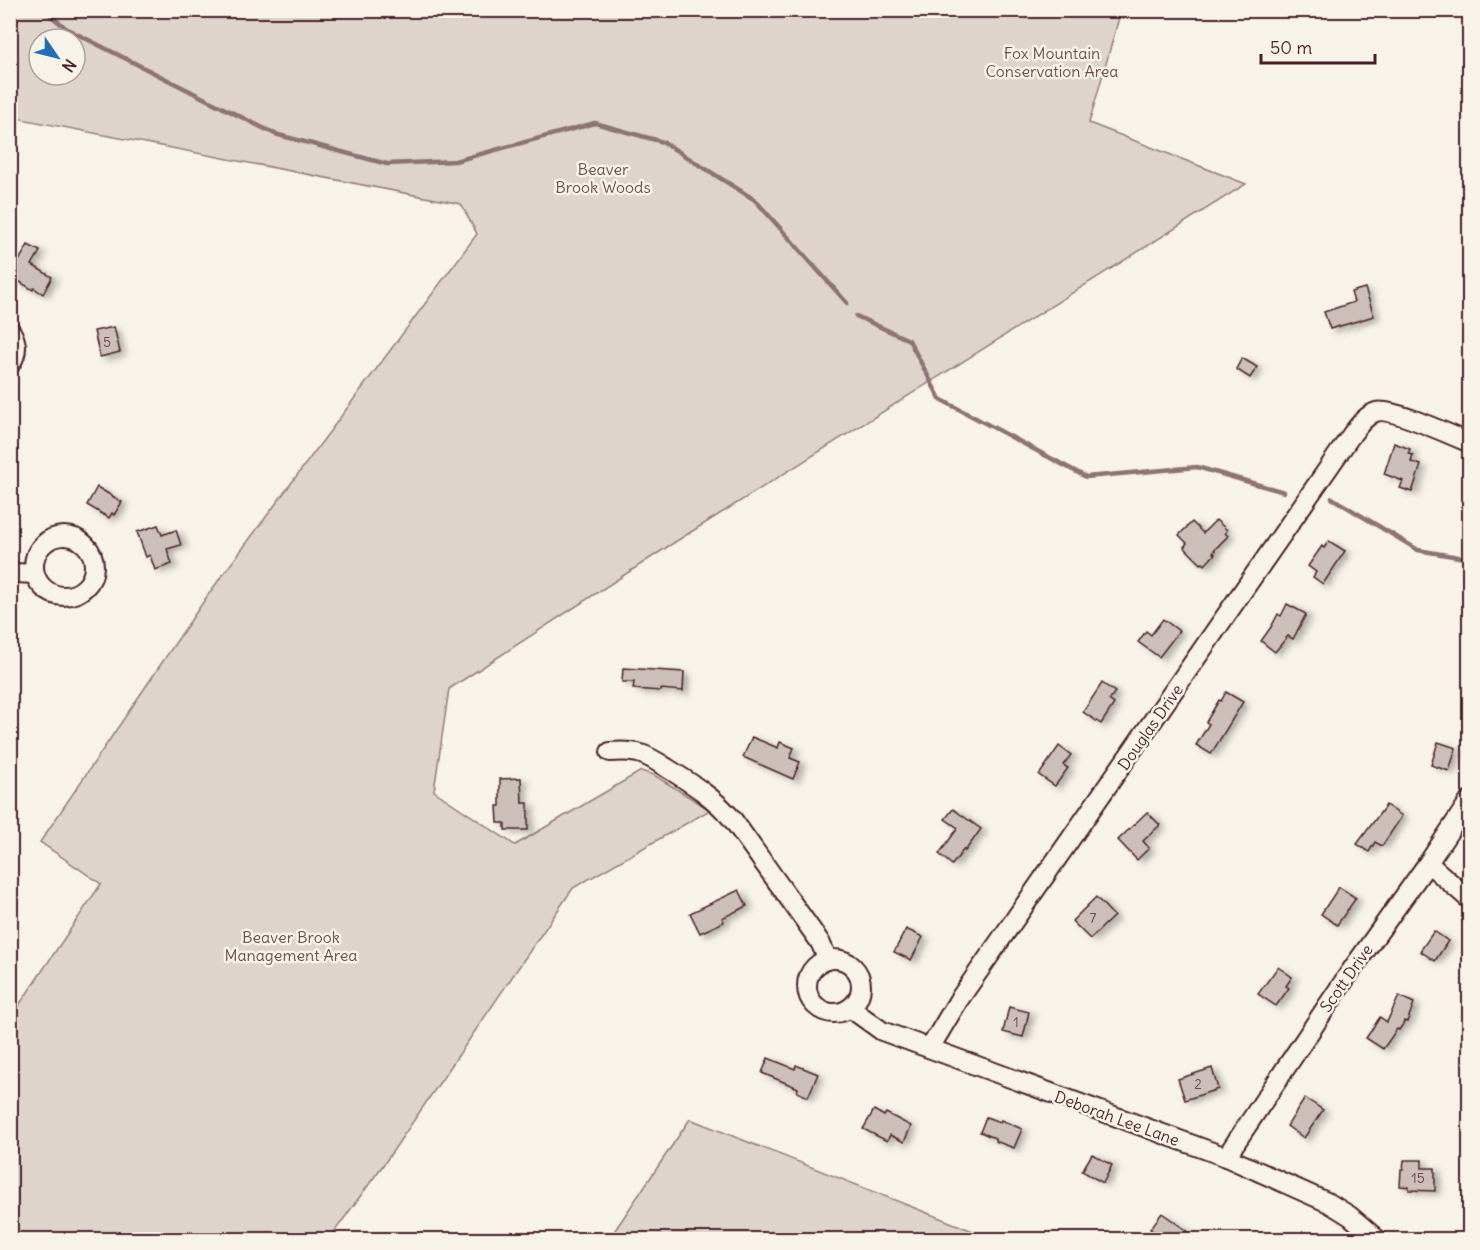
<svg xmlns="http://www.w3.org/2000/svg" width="1480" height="1250" viewBox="0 0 1480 1250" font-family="Delius,sans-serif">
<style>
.green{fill:#ded4cc;stroke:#947a7c;stroke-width:1.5;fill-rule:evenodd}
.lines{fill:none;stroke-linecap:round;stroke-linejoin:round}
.stream{stroke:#8e7275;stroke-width:4.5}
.building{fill:#ccbfb9;stroke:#4a1f2b;stroke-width:1.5;filter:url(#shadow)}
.street-casing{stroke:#4a1f2b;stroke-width:22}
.street{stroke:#f7f3e8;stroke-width:18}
.labels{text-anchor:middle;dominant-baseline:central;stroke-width:5;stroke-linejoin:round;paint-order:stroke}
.number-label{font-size:14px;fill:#6a474e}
.park-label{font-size:16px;fill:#6f4c53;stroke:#f7f3e8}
.street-label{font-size:16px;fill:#4a1f2b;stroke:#f7f3e8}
</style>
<defs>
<filter id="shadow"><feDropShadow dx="5.5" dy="3" stdDeviation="3" flood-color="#0004"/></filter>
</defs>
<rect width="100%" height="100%" fill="#f7f3e8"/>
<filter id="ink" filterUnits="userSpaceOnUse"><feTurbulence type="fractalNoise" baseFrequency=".0167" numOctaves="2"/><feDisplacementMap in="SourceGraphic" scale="12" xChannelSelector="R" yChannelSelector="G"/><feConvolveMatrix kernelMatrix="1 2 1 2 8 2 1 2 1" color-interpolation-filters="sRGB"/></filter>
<g filter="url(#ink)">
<!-- green -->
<g class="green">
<path d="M10 11H1121L1089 123 1246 184 675 542 449 689 434 791 515 845 641 771 654 775 710 810 573 888 386 1161 329 1239H11V1017L101 884 40 842 210 592 477 234 461 204 11 117ZM39 39H75V75H39Z"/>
<path d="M690 1119 993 1239H609Z"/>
</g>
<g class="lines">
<!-- stream -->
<g class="stream">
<path d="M44 10 67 29 275 134 387 164 455 161 595 123 663 142 755 200 847 303"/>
<path d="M856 316 909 340 940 399 1086 477 1197 467 1284 492"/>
<path d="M1332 498 1418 550 1470 559"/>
</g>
</g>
<!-- building -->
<g class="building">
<path d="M28 245 40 251 32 265 52 277 43 294 34 288 33 290 10 276Z"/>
<path d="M1365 288 1374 316 1330 329 1324 312 1354 302 1351 292Z"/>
<path d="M114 327 120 352 100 357 94 331Z"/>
<path d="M1242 358 1257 367 1250 378 1236 369Z"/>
<path d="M1394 443 1410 449 1408 454 1413 455 1411 462 1421 465 1412 492 1400 488 1403 481 1384 474Z"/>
<path d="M97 487 122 502 114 515 112 513 109 518 87 505Z"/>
<path d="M1216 520 1227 530 1225 533 1228 536 1214 550 1215 551 1213 553 1215 554 1205 565 1203 563 1201 564 1184 547 1187 543 1179 535 1192 522 1203 533Z"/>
<path d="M158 525 162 535 176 530 181 545 167 549 172 564 155 570 150 555 146 557 137 532Z"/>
<path d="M1329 541 1345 551 1323 584 1313 577 1316 572 1308 566 1322 546 1324 548Z"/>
<path d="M1287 604 1306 614 1293 639 1288 636 1275 652 1261 641 1271 627 1278 614 1281 616Z"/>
<path d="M1163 619 1179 631 1159 657 1138 642 1146 631 1151 635Z"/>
<path d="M623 668 684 672 683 691 661 689V691L633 689 634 682H622Z"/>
<path d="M1102 683 1115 692 1109 700 1114 704 1101 724 1083 712Z"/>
<path d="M1226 692 1243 702 1211 754 1196 745 1209 724 1206 722 1219 700 1221 701Z"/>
<path d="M752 737 778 748 780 742 794 748 790 758 800 762 793 779 743 757Z"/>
<path d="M1438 742 1456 748 1449 771 1431 765Z"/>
<path d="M1059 746 1071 755 1063 765 1068 768 1055 786 1039 775Z"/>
<path d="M521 778 522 803H528V830H505V823H498L497 806H500V779Z"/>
<path d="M1386 805 1402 816 1382 846 1375 842 1369 852 1357 844Z"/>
<path d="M953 809 981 829 965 851 964 849 952 865 939 854 958 828 945 819Z"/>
<path d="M1147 812 1160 825 1143 841 1149 848 1137 860 1118 840Z"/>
<path d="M1339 887 1356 898 1337 925 1321 914Z"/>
<path d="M739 890 747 906 722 918 724 922 700 933 690 913Z"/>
<path d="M1096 897 1114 916 1090 939 1072 921Z"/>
<path d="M906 929 923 937 911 960 894 952Z"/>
<path d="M1434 931 1448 941 1435 961 1420 951Z"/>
<path d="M1278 967 1292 977 1286 986 1289 988 1276 1006 1258 994Z"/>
<path d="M1399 996 1414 1003 1407 1022 1405 1021 1399 1030 1397 1029 1383 1049 1366 1038 1380 1017 1387 1022Z"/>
<path d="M1009 1007 1029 1012 1023 1037 1003 1032Z"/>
<path d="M768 1058 795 1069 796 1065 818 1074 808 1097 797 1092 798 1088 762 1073Z"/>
<path d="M1212 1068 1218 1089 1185 1100 1178 1079Z"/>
<path d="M1305 1098 1323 1110 1304 1138 1287 1126Z"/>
<path d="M874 1110 884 1116 886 1113 911 1126 904 1142 890 1135 887 1141 863 1129Z"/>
<path d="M986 1117 1000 1122 1001 1120 1022 1129 1014 1148 995 1141V1138L980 1132Z"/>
<path d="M1092 1154 1112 1165 1103 1183 1082 1171Z"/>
<path d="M1404 1160H1422V1168H1435V1191L1409 1190V1187L1400 1186 1401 1169H1403Z"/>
<path d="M1162 1213 1187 1231 1181 1239H1165L1150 1229Z"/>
</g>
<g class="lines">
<!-- street casing -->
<g class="street-casing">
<g id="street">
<path d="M10 330C18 342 18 353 10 365"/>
<circle cx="64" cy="566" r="30"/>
<path d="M10 570 16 573 34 574"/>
<path d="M610 752C620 751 629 751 638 753 649 756 658 762 667 768 691 783 715 798 733 820L820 942 828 960"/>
<path d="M1428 863 1470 900"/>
<circle cx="834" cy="986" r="27"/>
<path d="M850 1008 882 1031 1226 1157 1329 1203 1350 1216 1378 1240"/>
<path d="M930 1048 958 1001 1352 434C1359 425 1366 415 1376 412 1390 407 1453 436 1470 443"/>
<path d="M1226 1157 1348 975 1428 863 1470 800"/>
</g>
</g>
<!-- street -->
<use href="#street" class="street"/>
</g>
</g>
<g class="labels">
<!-- number labels -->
<g class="number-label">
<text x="107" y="342">5</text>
<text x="1093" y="918">7</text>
<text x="1016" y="1022">1</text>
<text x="1198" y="1084">2</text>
<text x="1418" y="1178">15</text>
</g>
<!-- park labels -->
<g class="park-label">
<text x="1052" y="53">Fox Mountain<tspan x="1052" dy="18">Conservation Area</tspan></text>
<text x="603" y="169">Beaver<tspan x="603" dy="18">Brook Woods</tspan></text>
<text x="291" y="937">Beaver Brook<tspan x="291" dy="18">Management Area</tspan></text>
</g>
<!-- street labels -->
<g class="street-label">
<text transform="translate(1150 727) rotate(-55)">Douglas Drive</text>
<text transform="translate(1346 978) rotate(-55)">Scott Drive</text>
<text transform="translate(1117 1118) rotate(20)">Deborah Lee Lane</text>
</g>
</g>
<!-- margin -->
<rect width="1480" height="1250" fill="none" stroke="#f7f3e8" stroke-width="36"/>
<rect x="18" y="18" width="1444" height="1214" fill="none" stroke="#4a1f2b" stroke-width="2" filter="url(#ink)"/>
<!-- north arrow -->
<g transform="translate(57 57) rotate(125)"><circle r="28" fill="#f7f3e8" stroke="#b29e9c" stroke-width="1.5"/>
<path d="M0-4.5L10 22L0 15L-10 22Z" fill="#1f6fb2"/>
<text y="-9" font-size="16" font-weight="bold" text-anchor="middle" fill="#4a1f2b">N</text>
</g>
<!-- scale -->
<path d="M1261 54v9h114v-9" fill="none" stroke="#4a1f2b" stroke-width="3"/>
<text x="1270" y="54" font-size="18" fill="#4a1f2b" stroke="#f7f3e8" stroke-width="4.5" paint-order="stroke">50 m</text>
</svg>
